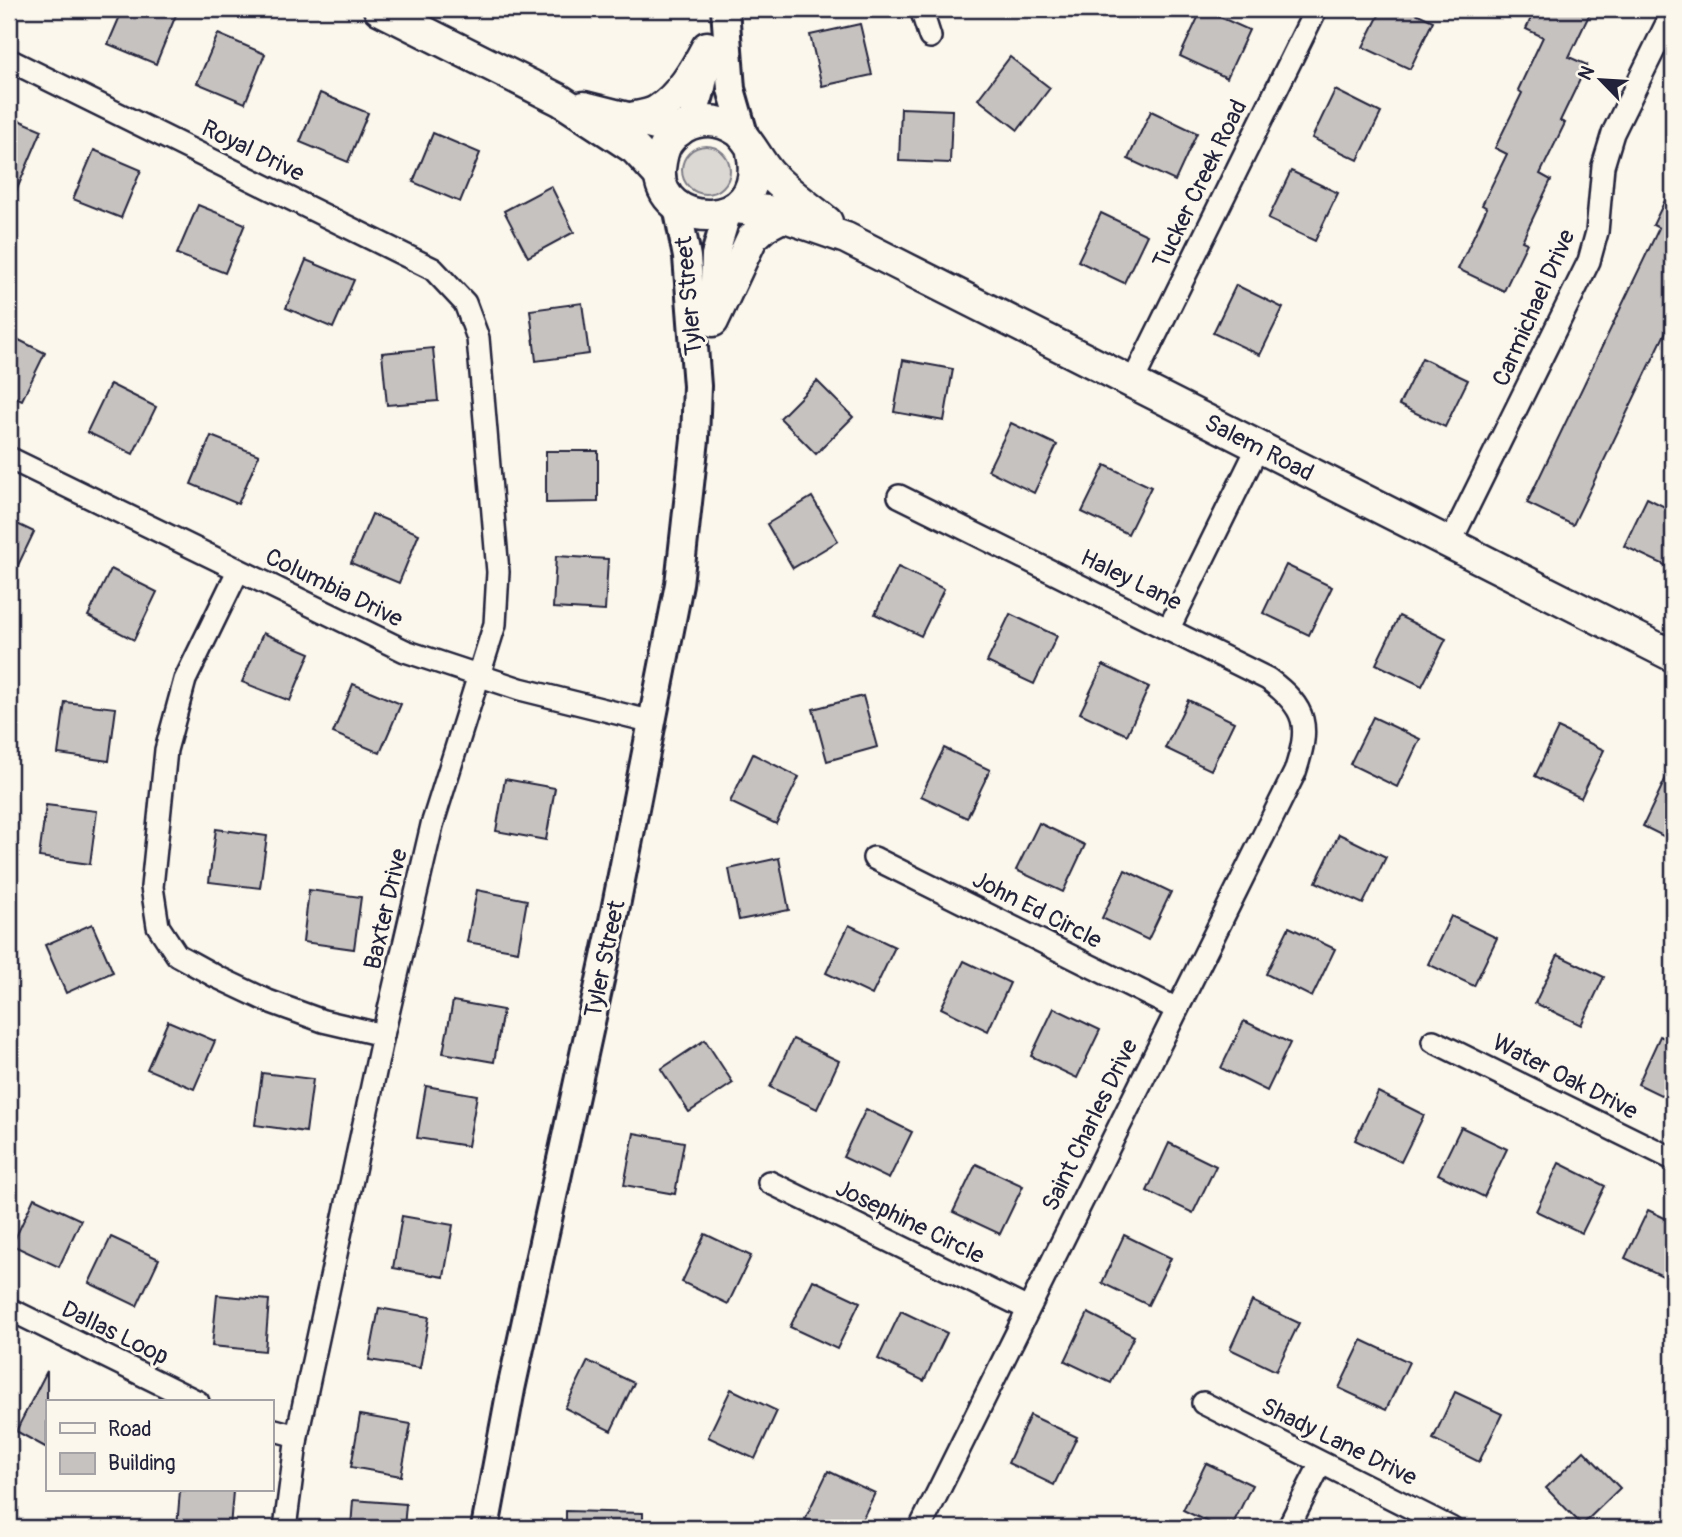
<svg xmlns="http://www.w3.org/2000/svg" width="1682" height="1537" viewBox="0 0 1682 1537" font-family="Pangolin,sans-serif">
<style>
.green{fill:#dbd8d3;stroke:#7e7d87;stroke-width:2}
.building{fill:#c6c2c0;stroke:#22223b;stroke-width:2}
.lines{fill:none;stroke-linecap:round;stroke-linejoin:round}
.minor-casing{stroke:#22223b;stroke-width:26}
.tertiary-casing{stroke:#22223b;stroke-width:32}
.secondary-casing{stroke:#22223b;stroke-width:35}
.minor{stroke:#fbf7ec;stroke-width:21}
.tertiary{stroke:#fbf7ec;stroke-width:26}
.secondary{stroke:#fbf7ec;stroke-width:30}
.labels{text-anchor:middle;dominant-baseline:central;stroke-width:6;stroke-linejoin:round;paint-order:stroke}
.street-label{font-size:24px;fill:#22223b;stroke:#fbf7ec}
</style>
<rect width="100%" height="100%" fill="#fbf7ec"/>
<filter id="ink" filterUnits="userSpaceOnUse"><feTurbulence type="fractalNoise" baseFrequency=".0143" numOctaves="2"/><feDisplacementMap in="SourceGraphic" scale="14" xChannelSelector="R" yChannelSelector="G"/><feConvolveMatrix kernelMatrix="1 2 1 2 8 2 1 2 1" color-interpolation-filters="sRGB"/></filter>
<g filter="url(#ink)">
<!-- green -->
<circle class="green" cx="706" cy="170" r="24"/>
<!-- building -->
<g class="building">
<path d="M123 9H160L176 15 156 64 108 44Z"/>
<path d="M1202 9 1249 30 1227 78 1180 56Z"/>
<path d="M1382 9H1407L1433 21 1410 69 1363 47Z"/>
<path d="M1535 9H1592L1569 57 1587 65 1560 121 1565 123 1540 174 1551 180 1522 241 1527 243 1504 291 1458 269 1487 208 1482 205 1507 154 1495 148 1522 93 1518 90 1543 37 1526 29Z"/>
<path d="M860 24 872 75 822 86 810 35Z"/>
<path d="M218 34 265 54 245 103 197 83Z"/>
<path d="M1010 57 1050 88 1018 130 978 99Z"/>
<path d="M1335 90 1381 113 1358 160 1312 138Z"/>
<path d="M320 93 368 113 348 162 300 142Z"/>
<path d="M901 108 952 110 950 163 899 161Z"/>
<path d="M1151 111 1197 133 1175 181 1128 159Z"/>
<path d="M9 116 42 130 9 208Z"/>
<path d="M433 133 480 153 460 202 413 182Z"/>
<path d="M94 150 141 170 121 218 73 199Z"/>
<path d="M1291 171 1338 193 1315 241 1268 219Z"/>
<path d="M1673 184V317L1573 525 1527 503 1659 228 1653 225Z"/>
<path d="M551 186 574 232 528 257 504 211Z"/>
<path d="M198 205 245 224 225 273 177 254Z"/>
<path d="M1101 213 1147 235 1124 283 1078 261Z"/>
<path d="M306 260 354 280 333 328 286 308Z"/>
<path d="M1236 285 1283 308 1260 355 1213 333Z"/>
<path d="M582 303 589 354 536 361 530 310Z"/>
<path d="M9 335 45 353 22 400 9 394Z"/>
<path d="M433 348 438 401 387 405 382 353Z"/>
<path d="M1422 358 1468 380 1445 427 1399 405Z"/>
<path d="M903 360 953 369 944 421 894 412Z"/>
<path d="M817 381 853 417 816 454 780 418Z"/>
<path d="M110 384 156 407 133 454 87 432Z"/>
<path d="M1011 423 1057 445 1034 493 988 470Z"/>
<path d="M211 436 259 455 238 504 191 484Z"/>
<path d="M546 451H598V502L546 503Z"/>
<path d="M1105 465 1151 487 1128 534 1082 512Z"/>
<path d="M812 497 838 541 793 568 767 524Z"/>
<path d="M1647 498 1673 511V569L1624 546Z"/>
<path d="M372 514 419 534 399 583 351 563Z"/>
<path d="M9 520 34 532 9 584Z"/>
<path d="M556 556 608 559 605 611 553 608Z"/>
<path d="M1286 565 1332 587 1309 635 1263 613Z"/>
<path d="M898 567 944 589 921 636 875 614Z"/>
<path d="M111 569 157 592 134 640 88 616Z"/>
<path d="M1010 614 1057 636 1034 684 987 662Z"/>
<path d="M1399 616 1446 639 1422 686 1376 664Z"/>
<path d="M263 633 310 653 290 701 242 682Z"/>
<path d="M1103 665 1149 687 1127 735 1080 713Z"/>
<path d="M353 684 401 704 380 753 333 733Z"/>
<path d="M863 696 877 747 827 761 813 709Z"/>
<path d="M1188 700 1234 722 1211 770 1165 748Z"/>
<path d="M65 702 116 708 109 761 58 754Z"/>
<path d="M1373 717 1420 739 1397 787 1350 764Z"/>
<path d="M1558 728 1604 750 1581 798 1535 776Z"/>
<path d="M944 748 990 770 967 818 921 796Z"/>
<path d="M753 754 799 777 776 824 730 802Z"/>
<path d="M1673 763V841L1643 826Z"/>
<path d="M505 779 555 788 546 840 496 831Z"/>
<path d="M46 805 97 811 90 864 39 857Z"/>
<path d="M1039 823 1085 845 1063 892 1016 870Z"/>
<path d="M216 829 267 836 260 888 209 882Z"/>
<path d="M1339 834 1386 857 1363 904 1316 882Z"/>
<path d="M779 858 789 910 739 920 729 869Z"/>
<path d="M1125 870 1171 892 1148 940 1102 918Z"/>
<path d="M309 890 361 897 354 949 303 942Z"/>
<path d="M477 890 527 900 518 951 467 942Z"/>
<path d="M1451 916 1497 938 1474 986 1428 964Z"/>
<path d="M92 924 113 972 66 993 45 945Z"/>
<path d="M849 925 895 947 872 995 826 973Z"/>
<path d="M1289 927 1335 949 1312 997 1266 974Z"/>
<path d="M1558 955 1604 977 1581 1025 1535 1003Z"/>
<path d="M964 961 1010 983 988 1031 941 1008Z"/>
<path d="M453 1001 503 1010 494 1062 443 1053Z"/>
<path d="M1054 1008 1100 1030 1077 1078 1031 1056Z"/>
<path d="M168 1021 215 1041 194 1089 147 1069Z"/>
<path d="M1244 1021 1290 1043 1267 1091 1221 1068Z"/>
<path d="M1660 1036 1673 1042V1101L1638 1084Z"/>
<path d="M793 1039 839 1061 817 1109 770 1087Z"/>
<path d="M705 1040 733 1083 689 1112 661 1069Z"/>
<path d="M262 1073 313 1079 306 1132 255 1125Z"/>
<path d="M426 1086 477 1095 468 1146 417 1138Z"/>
<path d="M1378 1092 1424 1115 1401 1162 1355 1140Z"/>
<path d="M866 1109 912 1132 889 1179 843 1157Z"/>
<path d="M1461 1127 1507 1149 1484 1197 1438 1174Z"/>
<path d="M634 1133 684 1142 675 1194 624 1185Z"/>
<path d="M1169 1143 1216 1166 1193 1213 1147 1191Z"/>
<path d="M1559 1163 1605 1186 1582 1233 1536 1211Z"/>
<path d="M976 1164 1023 1186 1000 1234 953 1212Z"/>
<path d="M34 1198 81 1220 59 1267 12 1245Z"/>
<path d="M1648 1210 1673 1222V1281L1625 1258Z"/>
<path d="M402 1216 453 1225 444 1277 393 1268Z"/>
<path d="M705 1234 751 1256 728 1304 682 1282Z"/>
<path d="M1124 1235 1171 1258 1148 1305 1102 1283Z"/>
<path d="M111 1237 159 1259 137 1306 89 1283Z"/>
<path d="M813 1280 860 1302 837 1349 790 1327Z"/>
<path d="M217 1295 269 1300 265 1351 212 1346Z"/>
<path d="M1252 1301 1299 1323 1276 1371 1230 1349Z"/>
<path d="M379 1308 429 1317 420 1368 369 1360Z"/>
<path d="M901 1311 947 1333 924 1381 878 1359Z"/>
<path d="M1088 1313 1134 1336 1111 1383 1065 1361Z"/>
<path d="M1362 1340 1409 1362 1386 1410 1339 1388Z"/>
<path d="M588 1361 634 1383 611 1431 565 1408Z"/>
<path d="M47 1371V1448L16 1431Z"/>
<path d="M731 1389 777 1411 755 1459 708 1437Z"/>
<path d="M1455 1392 1502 1414 1479 1462 1433 1439Z"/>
<path d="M360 1415 411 1424 401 1476 351 1467Z"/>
<path d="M1030 1415 1077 1437 1054 1485 1008 1463Z"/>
<path d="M1584 1451 1620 1488 1582 1525 1546 1488Z"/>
<path d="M1206 1463 1252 1485 1231 1528H1220L1183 1510Z"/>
<path d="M828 1471 875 1493 858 1528H826L805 1519Z"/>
<path d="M180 1490 233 1491 230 1528H177Z"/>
<path d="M353 1500 406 1504 404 1528H351Z"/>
<path d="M566 1511 643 1513V1528H566Z"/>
</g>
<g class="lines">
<!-- minor casing -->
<g class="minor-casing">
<g id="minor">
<path d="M921 9 930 37"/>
<path d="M9 60 433 269 465 303 478 338 498 572 495 624 432 825 383 1035 297 1436 285 1528"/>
<path d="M1132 383 1316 9"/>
<path d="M9 458 405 651 520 689 653 722"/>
<path d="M899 496 1268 679C1308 709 1310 726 1295 772L920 1528"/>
<path d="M1450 543 1589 261 1597 232 1603 166 1613 133 1673 11"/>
<path d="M238 571 185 680 166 750 152 887 158 926 177 955 217 977 268 1001 323 1021 383 1035"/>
<path d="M1169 628 1258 447"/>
<path d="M874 858 1177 1009"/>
<path d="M1433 1041 1673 1159"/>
<path d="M769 1182 1028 1309"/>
<path d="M9 1309 198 1402"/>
<path d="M1203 1403 1451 1528"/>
<path d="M271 1429 297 1436"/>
<path d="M1288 1528 1321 1463"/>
</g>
</g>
<!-- tertiary casing -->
<g class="tertiary-casing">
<g id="tertiary">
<path d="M725 9 731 89 746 141"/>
<path d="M689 125C701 97 706 77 707 47"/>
<path d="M713 320 715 255 728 211"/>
<path d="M485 1528 511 1389 613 921 679 584 695 439 697 386 687 257 677 206"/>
</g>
</g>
<!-- secondary casing -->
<g class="secondary-casing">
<g id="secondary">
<path d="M379 9 560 100 635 149 660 176"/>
<path d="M584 107 679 131"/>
<path d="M631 118C640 116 651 115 658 110 680 96 695 70 707 47"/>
<path d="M752 152C769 236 655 230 660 169 661 160 662 151 667 143 677 129 691 121 708 121 719 121 729 125 738 131 749 140 759 162 770 174 787 192 808 206 827 222"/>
<path d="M734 208 768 211 846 238 1673 656"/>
<path d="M713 321 752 238 765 226 784 216"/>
</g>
</g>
<!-- minor -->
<use href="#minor" class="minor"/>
<!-- tertiary -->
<use href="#tertiary" class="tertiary"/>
<!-- secondary -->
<use href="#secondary" class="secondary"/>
</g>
</g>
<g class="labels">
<!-- street labels -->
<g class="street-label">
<text transform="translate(253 151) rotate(26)">Royal Drive</text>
<text transform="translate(1200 184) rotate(-64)">Tucker Creek Road</text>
<text transform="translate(689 296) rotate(-95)">Tyler Street</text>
<text transform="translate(1534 308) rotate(-66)">Carmichael Drive</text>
<text transform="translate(1259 448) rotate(27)">Salem Road</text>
<text transform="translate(1131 580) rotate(26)">Haley Lane</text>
<text transform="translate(334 588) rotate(26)">Columbia Drive</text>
<text transform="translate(386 909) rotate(-77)">Baxter Drive</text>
<text transform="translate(1037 910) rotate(27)">John Ed Circle</text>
<text transform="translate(605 959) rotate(-78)">Tyler Street</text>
<text transform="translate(1565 1077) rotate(27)">Water Oak Drive</text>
<text transform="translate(1090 1125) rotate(-64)">Saint Charles Drive</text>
<text transform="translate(910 1222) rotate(26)">Josephine Circle</text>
<text transform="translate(115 1333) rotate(26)">Dallas Loop</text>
<text transform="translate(1339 1442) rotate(26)">Shady Lane Drive</text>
</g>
</g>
<!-- margin -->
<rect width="1682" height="1537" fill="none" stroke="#fbf7ec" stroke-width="35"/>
<rect x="18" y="18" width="1647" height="1502" fill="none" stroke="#22223b" stroke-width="2.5" filter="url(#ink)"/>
<!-- legend -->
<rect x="46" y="1400" width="228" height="91" fill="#fbf7ec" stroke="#a4a2a5" stroke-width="2"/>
<rect x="60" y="1423" width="35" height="10" fill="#fbf7ec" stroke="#a4a2a5" stroke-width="2"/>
<text x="108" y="1436" font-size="21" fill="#22223b">Road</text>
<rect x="60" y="1453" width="35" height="21" fill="#c6c2c0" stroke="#a4a2a5" stroke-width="2"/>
<text x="108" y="1470" font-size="21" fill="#22223b">Building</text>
<!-- north arrow -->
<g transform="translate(1601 80) rotate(295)" stroke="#fbf7ec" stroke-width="5" paint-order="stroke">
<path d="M0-5L12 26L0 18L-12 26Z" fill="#22223b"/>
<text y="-10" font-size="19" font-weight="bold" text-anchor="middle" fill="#22223b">N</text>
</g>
</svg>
